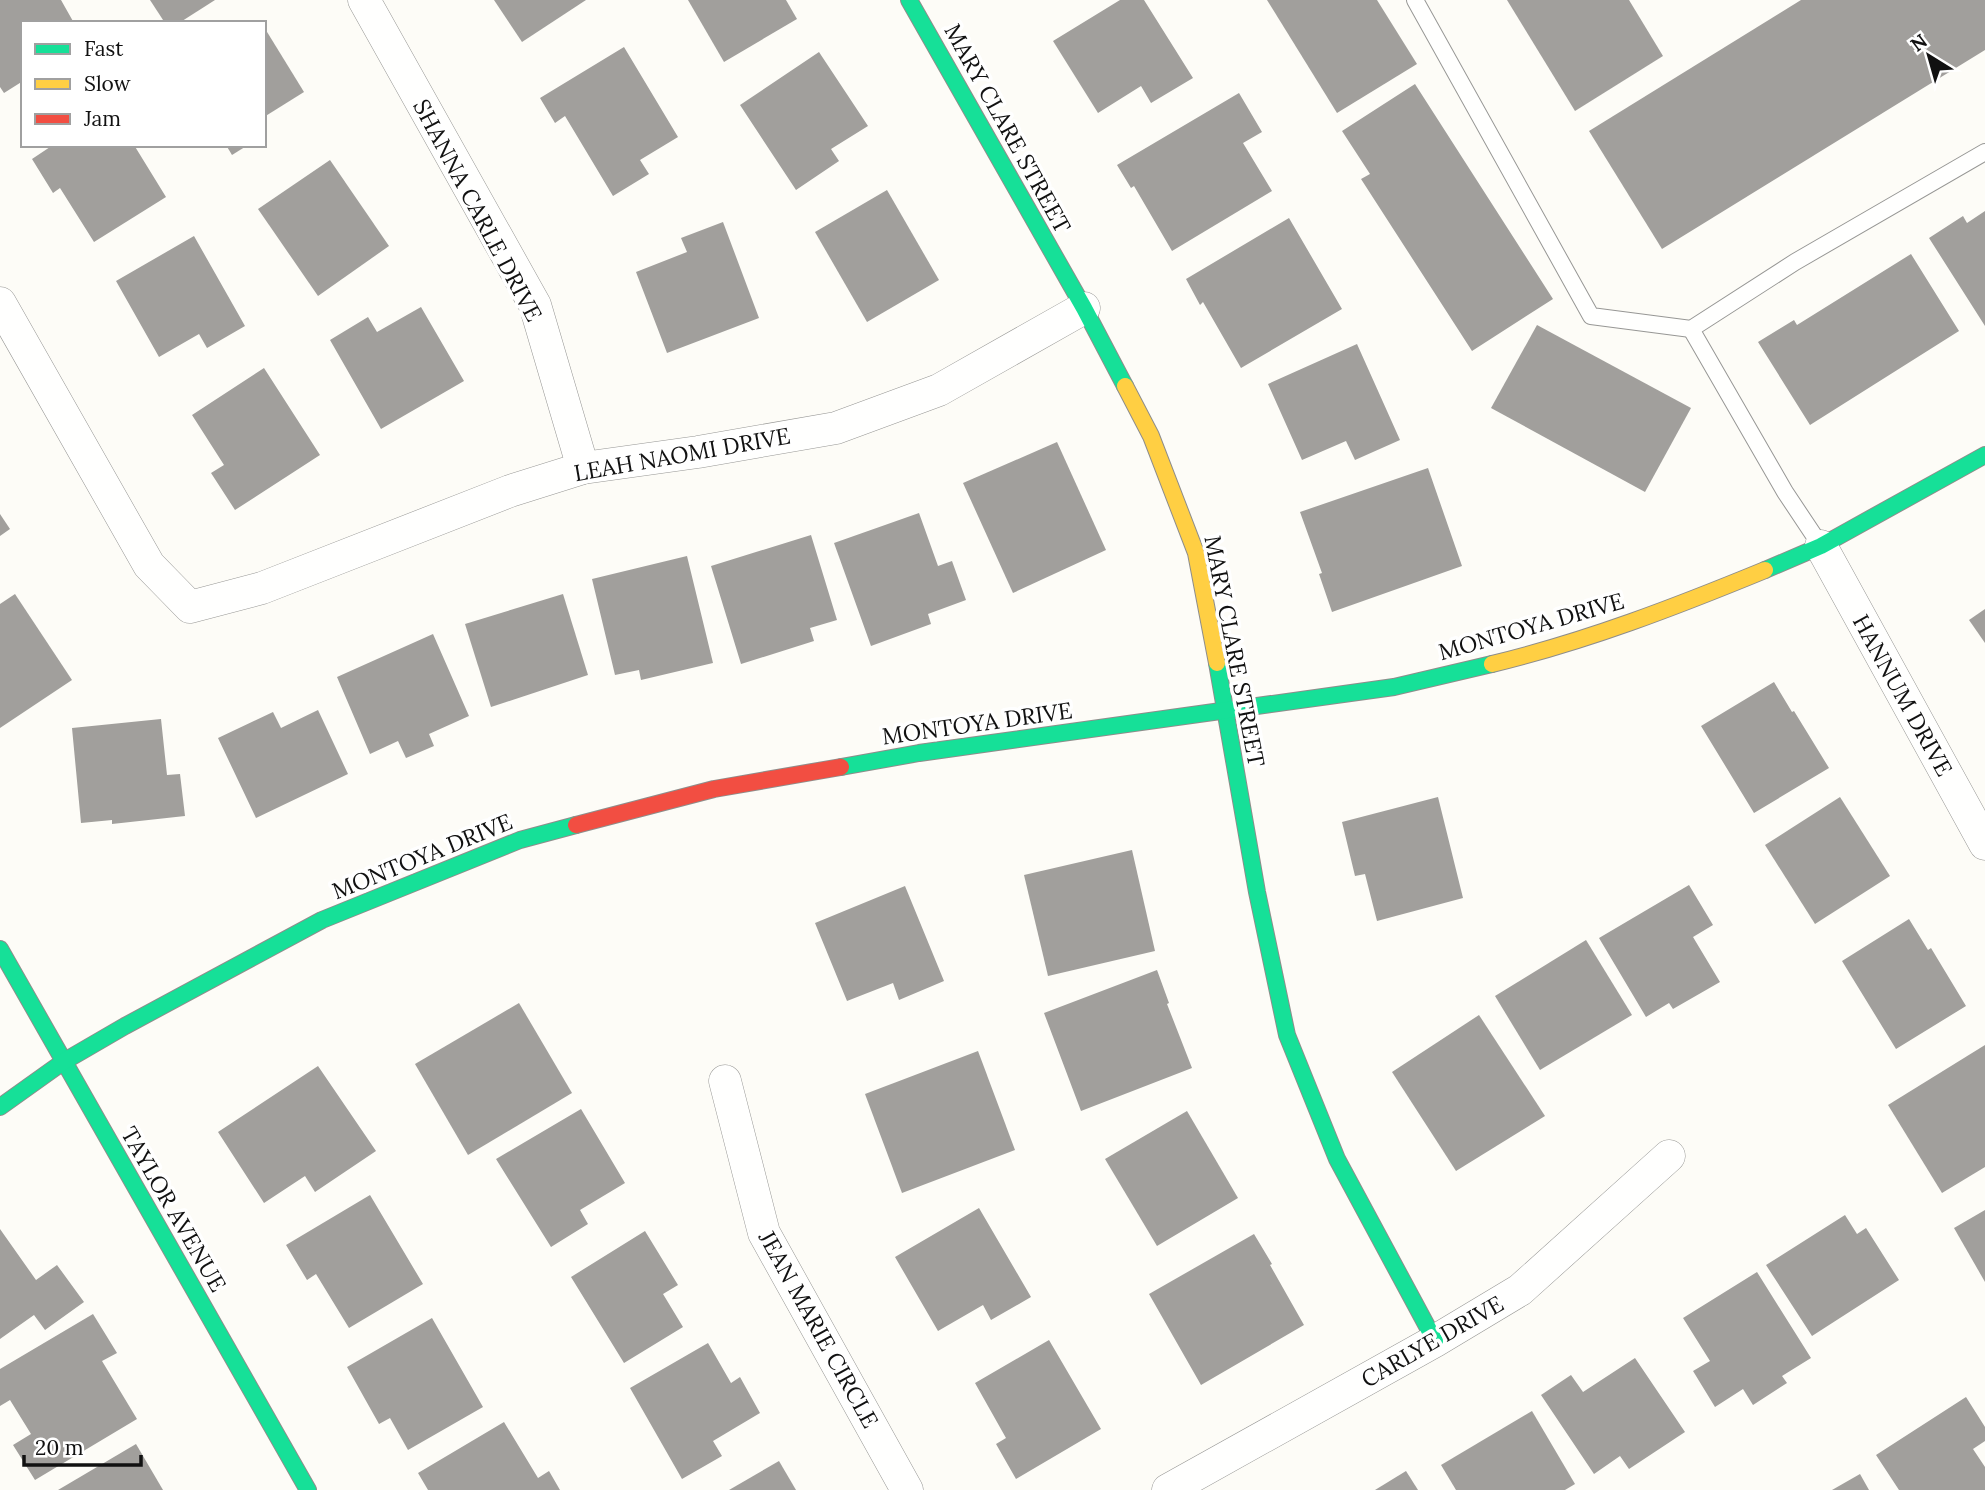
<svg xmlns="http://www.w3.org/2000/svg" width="1985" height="1490" viewBox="0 0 1985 1490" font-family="Lora,serif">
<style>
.building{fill:#a19f9c}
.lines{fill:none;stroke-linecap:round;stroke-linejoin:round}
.lane-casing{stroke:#979795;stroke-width:18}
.street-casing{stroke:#979795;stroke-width:33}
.fast-casing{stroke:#8e8d8b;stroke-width:18}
.slow-casing{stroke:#8e8d8b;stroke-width:18}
.jam-casing{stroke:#8e8d8b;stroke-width:18}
.lane{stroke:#fffffe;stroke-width:16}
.street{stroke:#fffffe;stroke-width:32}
.fast{stroke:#16e098;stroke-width:16}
.slow{stroke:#ffcf43;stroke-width:16}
.jam{stroke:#f24e42;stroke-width:16}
.labels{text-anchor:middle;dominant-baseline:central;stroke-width:7;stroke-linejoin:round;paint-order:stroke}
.street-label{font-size:23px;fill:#111;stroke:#fff}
</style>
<rect width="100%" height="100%" fill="#fdfcf7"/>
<!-- building -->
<g class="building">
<path d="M0 0H61L74 23H23V81L4 93 0 87Z"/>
<path d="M150 0H215L179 23H165Z"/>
<path d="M494 0H586L522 42Z"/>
<path d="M688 0H786L797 19 724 62Z"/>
<path d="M1120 0H1144L1193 78 1151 103 1141 86 1098 113 1053 41Z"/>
<path d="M1267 0H1377L1417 64 1337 113Z"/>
<path d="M1507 0H1629L1663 56 1575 111Z"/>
<path d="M1801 0H1985V50L1662 249 1589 131Z"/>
<path d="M264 27 304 92 264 117Z"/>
<path d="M624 47 678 137 640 160 649 174 613 196 565 116 555 123 540 98Z"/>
<path d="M819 52 868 126 831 149 839 161 796 190 740 105Z"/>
<path d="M1415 84 1553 299 1472 351 1361 179 1370 174 1342 131Z"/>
<path d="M1239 93 1262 132 1243 143 1272 191 1172 251 1134 186 1131 188 1117 165Z"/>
<path d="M53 145H134L166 197 94 242 60 188 53 193 32 159Z"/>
<path d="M226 145H248L232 155Z"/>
<path d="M330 160 389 246 318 296 258 209Z"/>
<path d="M887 190 939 280 867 322 815 232Z"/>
<path d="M1985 211V326L1929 238 1963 216 1967 223Z"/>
<path d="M1289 218 1342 309 1241 368 1203 302 1200 305 1186 279Z"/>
<path d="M723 222 759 318 667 353 636 272 687 252 681 238Z"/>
<path d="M194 236 245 326 207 348 199 334 159 357 116 281Z"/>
<path d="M1911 254 1959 331 1810 425 1758 342 1794 320 1797 325Z"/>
<path d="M421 307 464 381 381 429 330 340 368 317 377 332Z"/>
<path d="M1537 325 1691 408 1645 492 1491 408Z"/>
<path d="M1357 344 1400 440 1355 460 1346 441 1302 460 1268 384Z"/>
<path d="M264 368 320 455 235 510 211 473 224 465 192 415Z"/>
<path d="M1057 442 1106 550 1013 593 963 483Z"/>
<path d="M1428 468 1462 566 1332 612 1319 574 1322 573 1300 512Z"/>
<path d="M919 513 938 566 952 561 966 600 928 614 931 624 871 646 834 543Z"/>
<path d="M0 514 10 529 0 536Z"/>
<path d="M811 535 837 620 810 628 814 641 741 664 711 566Z"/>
<path d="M687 556 713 663 641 680 639 670 615 675 592 579Z"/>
<path d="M15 594 72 680 0 728V604Z"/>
<path d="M563 594 588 675 491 707 465 624Z"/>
<path d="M1985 609V643L1969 620Z"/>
<path d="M433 634 469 716 429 734 434 746 406 758 398 741 370 754 337 677Z"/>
<path d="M1774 682 1792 712 1794 711 1829 768 1754 813 1701 726Z"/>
<path d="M318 710 348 774 256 818 218 738 273 712 281 728Z"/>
<path d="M161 719 167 775 180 774 185 816 112 824V820L81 823 72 728Z"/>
<path d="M1438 797 1463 898 1377 921 1365 874 1355 876 1342 822Z"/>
<path d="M1840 797 1890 876 1815 924 1765 845Z"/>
<path d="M1132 850 1155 951 1048 976 1024 875Z"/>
<path d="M1689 885 1713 925 1693 937 1720 982 1673 1009 1669 1003 1646 1017 1599 938Z"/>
<path d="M905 886 944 981 899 1000 893 983 847 1001 815 923Z"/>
<path d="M1909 919 1928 950 1931 948 1966 1006 1896 1049 1842 961Z"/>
<path d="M1586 940 1632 1015 1540 1070 1495 996Z"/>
<path d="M1157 970 1169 1003 1167 1004 1192 1068 1081 1111 1044 1013Z"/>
<path d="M519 1003 572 1093 468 1155 415 1064Z"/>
<path d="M1479 1015 1545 1116 1456 1171 1392 1072Z"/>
<path d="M1985 1045V1167L1942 1193 1888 1105Z"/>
<path d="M978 1051 1015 1150 902 1193 865 1094Z"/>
<path d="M318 1066 376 1151 315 1192 305 1176 264 1203 218 1132Z"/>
<path d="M581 1109 625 1183 580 1210 588 1224 551 1247 496 1159Z"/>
<path d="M1187 1111 1238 1198 1157 1246 1105 1159Z"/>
<path d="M370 1195 423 1284 349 1328 316 1274 307 1280 286 1245Z"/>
<path d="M979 1208 1031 1297 991 1320 983 1305 938 1331 895 1257Z"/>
<path d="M1985 1210V1282L1954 1228Z"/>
<path d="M1845 1215 1857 1234 1866 1228 1899 1280 1812 1336 1766 1265Z"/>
<path d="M0 1229 36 1280 57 1265 84 1302 45 1330 34 1315 0 1339Z"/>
<path d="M645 1231 678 1285 663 1294 683 1327 624 1363 571 1277Z"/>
<path d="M1254 1234 1272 1264 1270 1265 1304 1325 1201 1385 1149 1294Z"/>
<path d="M1757 1272 1811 1358 1782 1376 1787 1383 1753 1405 1743 1389 1715 1407 1693 1371 1710 1361 1683 1318Z"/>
<path d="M93 1314 117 1353 102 1361 137 1419 35 1480 13 1445 31 1434 10 1400 0 1406V1369Z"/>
<path d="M432 1318 483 1407 408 1450 390 1418 379 1424 347 1367Z"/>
<path d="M1049 1340 1101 1429 1016 1479 996 1444 1006 1438 975 1383Z"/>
<path d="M708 1343 731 1383 740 1377 760 1413 713 1441 722 1456 682 1479 630 1388Z"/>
<path d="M1635 1358 1685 1432 1629 1469 1620 1456 1594 1474 1541 1395 1571 1375 1583 1392Z"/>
<path d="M1966 1397 1985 1427V1441L1973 1449 1985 1467V1490H1899L1876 1455Z"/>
<path d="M1532 1411 1575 1484 1565 1490H1456L1441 1465Z"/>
<path d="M504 1422 538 1478 549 1471 560 1490H428L418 1473Z"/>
<path d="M136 1444 163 1490H58Z"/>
<path d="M779 1461 796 1490H729Z"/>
<path d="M1406 1471 1418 1490H1375Z"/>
<path d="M1860 1474 1869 1490H1832Z"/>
</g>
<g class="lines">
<!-- lane casing -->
<g class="lane-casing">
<g id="lane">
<path d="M1415 0 1591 316 1691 329 1795 262 1985 152"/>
<path d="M1691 329 1785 492 1821 546"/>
</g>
</g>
<!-- street casing -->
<g class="street-casing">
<g id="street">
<path d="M364 0 535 305 583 468"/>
<path d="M0 303 149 565 190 607 262 588 510 491 583 468 698 452 836 428 939 390 1084 308"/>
<path d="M1821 546 1985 844"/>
<path d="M725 1081 764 1233 907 1490"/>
<path d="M1168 1490 1435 1341 1520 1290 1669 1156"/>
</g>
</g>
<!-- fast casing -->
<g class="fast-casing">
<g id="fast">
<path d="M909 0 1084 308 1125 386"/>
<path d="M1765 570 1821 546 1985 455"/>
<path d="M1217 663 1257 892 1287 1035 1337 1159 1435 1341"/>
<path d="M841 767 919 753 1394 687 1492 664"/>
<path d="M0 949 308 1490"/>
<path d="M0 1107 63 1062 125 1026 322 920 520 840 576 825"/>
</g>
</g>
<!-- slow casing -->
<g class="slow-casing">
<g id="slow">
<path d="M1125 386 1151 436 1196 553 1217 663"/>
<path d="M1492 664C1587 641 1675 607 1765 570"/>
</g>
</g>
<!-- jam casing -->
<g class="jam-casing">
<path id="jam" d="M576 825 714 789 841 767"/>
</g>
<!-- lane -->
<use href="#lane" class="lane"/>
<!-- street -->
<use href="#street" class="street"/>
<!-- fast -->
<use href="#fast" class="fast"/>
<!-- slow -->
<use href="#slow" class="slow"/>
<!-- jam -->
<use href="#jam" class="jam"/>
</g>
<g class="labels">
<!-- street labels -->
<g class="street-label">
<text transform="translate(1008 128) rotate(61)">MARY CLARE STREET</text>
<text transform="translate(478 210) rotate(62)">SHANNA CARLE DRIVE</text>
<text transform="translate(682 454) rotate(-10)">LEAH NAOMI DRIVE</text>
<text transform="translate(1531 626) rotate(-16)">MONTOYA DRIVE</text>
<text transform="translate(1235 651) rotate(79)">MARY CLARE STREET</text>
<text transform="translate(1903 695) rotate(61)">HANNUM DRIVE</text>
<text transform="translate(977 723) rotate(-8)">MONTOYA DRIVE</text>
<text transform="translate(422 856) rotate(-22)">MONTOYA DRIVE</text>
<text transform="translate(174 1209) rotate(60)">TAYLOR AVENUE</text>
<text transform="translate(819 1329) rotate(61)">JEAN MARIE CIRCLE</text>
<text transform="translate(1432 1341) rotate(-30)">CARLYE DRIVE</text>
</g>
</g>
<!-- legend -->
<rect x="21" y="21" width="245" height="126" fill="#ffffff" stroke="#a0a0a0" stroke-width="2"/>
<rect x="35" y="44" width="35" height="10" fill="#16e098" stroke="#a0a0a0" stroke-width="2"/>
<text x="84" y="56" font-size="21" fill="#111111">Fast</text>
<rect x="35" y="79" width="35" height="10" fill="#ffcf43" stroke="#a0a0a0" stroke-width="2"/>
<text x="84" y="91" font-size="21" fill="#111111">Slow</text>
<rect x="35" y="114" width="35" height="10" fill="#f24e42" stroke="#a0a0a0" stroke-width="2"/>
<text x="84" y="126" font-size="21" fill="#111111">Jam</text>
<!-- north arrow -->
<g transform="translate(1929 56) rotate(323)" stroke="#ffffff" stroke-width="5" paint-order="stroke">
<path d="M0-5L12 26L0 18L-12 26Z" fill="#111111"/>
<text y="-10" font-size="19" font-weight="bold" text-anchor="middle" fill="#111111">N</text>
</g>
<!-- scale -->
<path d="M24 1455v10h117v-10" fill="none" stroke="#111111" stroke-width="3.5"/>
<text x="35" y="1455" font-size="21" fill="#111111" stroke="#ffffff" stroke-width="5" paint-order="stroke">20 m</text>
</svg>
